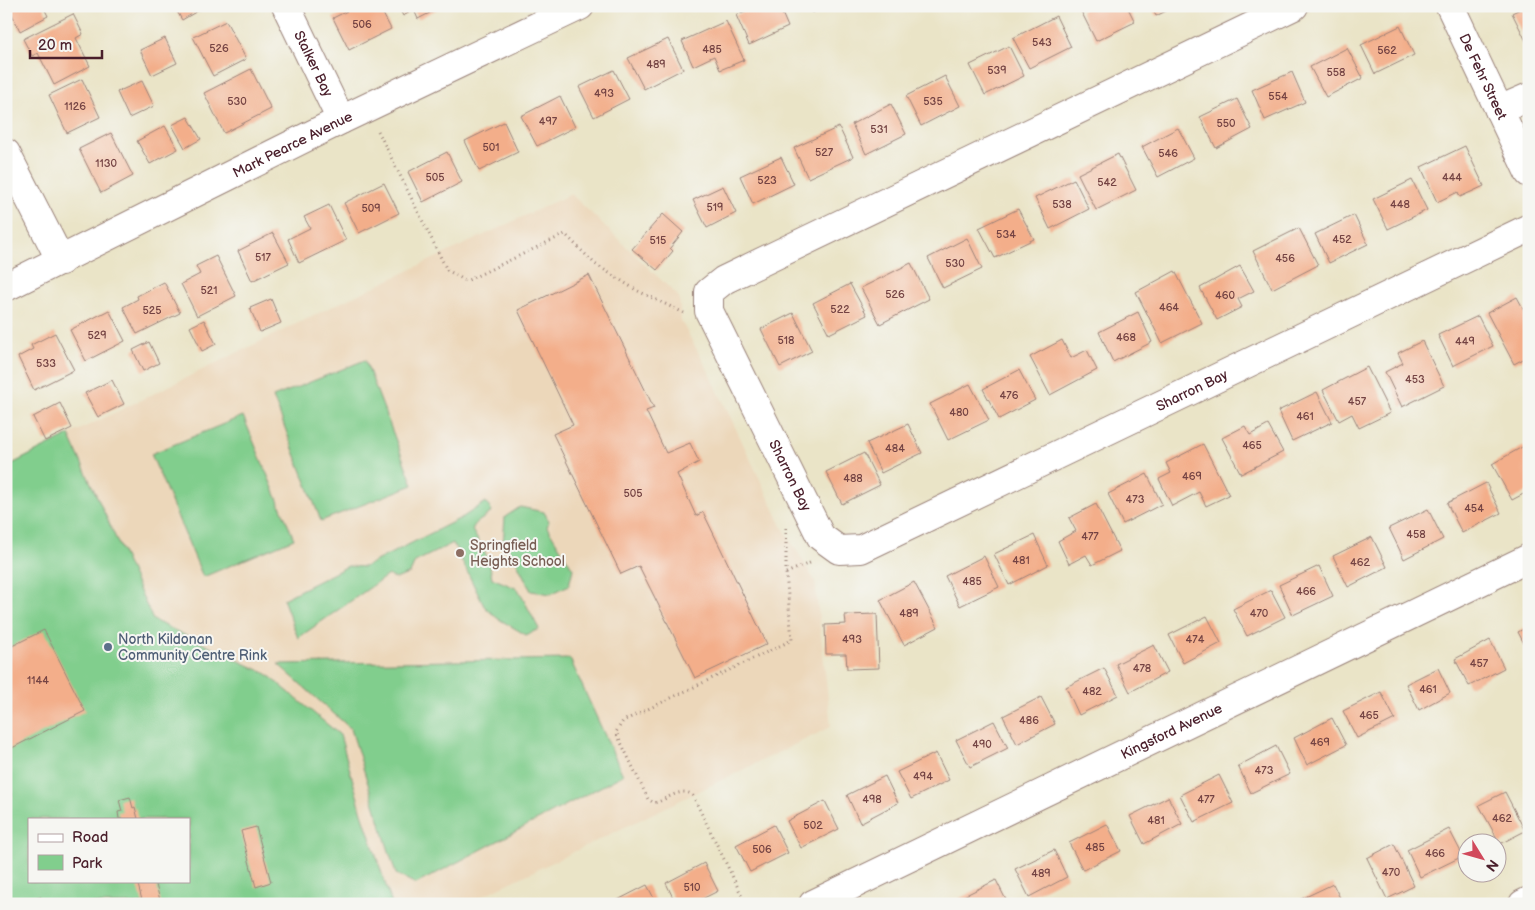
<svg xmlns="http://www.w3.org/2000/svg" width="1535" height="910" viewBox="0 0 1535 910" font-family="'Balsamiq Sans',sans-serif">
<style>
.built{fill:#ecd7ba}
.green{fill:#81ce8d;stroke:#66765c;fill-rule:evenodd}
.building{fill:#f3ae8a}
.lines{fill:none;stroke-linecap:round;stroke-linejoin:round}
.minor-casing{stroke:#9a8279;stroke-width:30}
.path{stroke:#9a8279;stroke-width:3;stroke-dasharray:1 4;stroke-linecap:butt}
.minor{stroke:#fff;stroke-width:28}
.education-dot{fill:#8d6e63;stroke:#f6f6f2;stroke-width:2}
.service-dot{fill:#5c6f8a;stroke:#f6f6f2;stroke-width:2}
.labels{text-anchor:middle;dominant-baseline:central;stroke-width:4;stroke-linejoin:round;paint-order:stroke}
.number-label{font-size:11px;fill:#744343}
.street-label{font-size:14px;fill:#4a1f2b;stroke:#f6f6f2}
.education-label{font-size:14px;fill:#785e54;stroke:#f6f6f2;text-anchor:start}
.service-label{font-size:14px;fill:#4e5e75;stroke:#f6f6f2;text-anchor:start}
</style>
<rect width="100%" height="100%" fill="#f6f6f2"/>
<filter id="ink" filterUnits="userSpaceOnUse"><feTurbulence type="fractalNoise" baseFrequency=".02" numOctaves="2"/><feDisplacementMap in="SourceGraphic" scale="10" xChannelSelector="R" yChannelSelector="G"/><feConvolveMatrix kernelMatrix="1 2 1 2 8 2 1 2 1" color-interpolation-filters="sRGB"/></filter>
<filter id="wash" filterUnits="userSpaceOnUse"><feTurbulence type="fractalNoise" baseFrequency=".0096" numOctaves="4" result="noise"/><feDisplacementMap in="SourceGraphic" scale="20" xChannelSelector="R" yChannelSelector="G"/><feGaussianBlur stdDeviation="1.12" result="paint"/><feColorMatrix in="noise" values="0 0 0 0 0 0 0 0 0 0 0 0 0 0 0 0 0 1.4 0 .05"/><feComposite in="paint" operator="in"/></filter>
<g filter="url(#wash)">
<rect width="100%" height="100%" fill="#eae4c7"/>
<!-- built -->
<path class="built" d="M571 194 679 297 681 321 708 370 782 526 815 581 831 727 466 904H392L362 813 340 735 267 674 153 620 69 435 323 311Z"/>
<!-- green -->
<g class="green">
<path d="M365 360 413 485 321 521 273 397Z"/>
<path d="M243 416 294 539 203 577 151 454Z"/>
<path d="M69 435 153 620 267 674 340 735 362 813 392 904H6V467ZM29 819H189V881H29Z"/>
<path d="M486 502 492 512 475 524 472 530 489 560 492 578 518 589 539 629 526 635 497 618 484 606 453 543 415 562 410 573 396 579 388 575 298 638 283 599 348 566 364 567 463 517Z"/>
<path d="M520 507 544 512 549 521 547 527 573 569 569 585 551 594 531 591 512 553 503 544 505 517Z"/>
<path d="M570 659 623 775 416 884 396 874 351 729 278 664Z"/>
</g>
<g id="blocks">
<!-- building -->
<g class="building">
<path d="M8 6H43L48 16 20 31Z"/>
<path d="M174 6H206L182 20Z"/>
<path d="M357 6H379L391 29 349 50 333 18Z"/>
<path d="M398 6H443L418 19 414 10 403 16Z"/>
<path d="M757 6H779L788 27 749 45 736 15Z"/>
<path d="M809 6H825L812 13Z"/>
<path d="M1091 6H1127L1135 22 1096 41 1081 11Z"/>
<path d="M1151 6H1176L1156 16Z"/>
<path d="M1526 6H1529V47L1512 13Z"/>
<path d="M73 14 83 34 76 38 90 66 54 85 38 53 32 56 23 39Z"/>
<path d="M1056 16 1071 47 1029 68 1013 38Z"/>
<path d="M226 21 246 59 213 76 193 37Z"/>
<path d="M726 21 744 60 720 70 714 56 693 66 682 41Z"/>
<path d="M1400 26 1414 55 1375 74 1361 45Z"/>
<path d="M165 38 177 63 152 75 140 50Z"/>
<path d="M668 39 683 69 644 89 628 58Z"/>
<path d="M1009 46 1024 76 985 95 970 65Z"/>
<path d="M1347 48 1363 78 1326 97 1310 67Z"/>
<path d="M251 69 271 109 224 133 204 93Z"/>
<path d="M614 70 629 99 594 117 579 87Z"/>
<path d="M1292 72 1305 102 1265 120 1252 90Z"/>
<path d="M945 76 960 106 921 126 906 96Z"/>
<path d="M82 79 100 117 67 133 49 95Z"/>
<path d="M142 81 154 106 129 118 117 92Z"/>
<path d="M560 96 575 127 537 146 521 116Z"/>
<path d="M1237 99 1252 129 1216 148 1200 117Z"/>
<path d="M891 104 906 134 866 154 852 124Z"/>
<path d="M188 117 201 139 185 148 172 125Z"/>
<path d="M504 122 518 152 479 171 465 141Z"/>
<path d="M165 126 178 149 150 164 137 141Z"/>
<path d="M839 127 853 157 808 178 794 148Z"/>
<path d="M1178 128 1194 158 1158 177 1142 147Z"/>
<path d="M111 133 133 176 101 193 79 149Z"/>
<path d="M1465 146 1484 186 1460 197 1458 192 1437 202 1421 167Z"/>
<path d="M447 152 462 182 423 202 408 172Z"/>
<path d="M1118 154 1136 190 1096 210 1078 174Z"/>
<path d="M781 157 794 184 753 204 740 176Z"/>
<path d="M1074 179 1089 209 1050 229 1035 198Z"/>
<path d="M1412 180 1427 210 1388 229 1373 199Z"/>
<path d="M384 183 399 213 359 233 344 203Z"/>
<path d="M723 186 736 213 707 228 693 200Z"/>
<path d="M329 205 346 240 299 263 288 239 310 228 304 217Z"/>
<path d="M1018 209 1034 239 995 258 979 228Z"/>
<path d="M663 214 683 232 670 248 673 251 657 270 632 249Z"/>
<path d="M1354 215 1368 244 1329 263 1315 234Z"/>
<path d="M1299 228 1318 265 1272 289 1253 251Z"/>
<path d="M273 233 289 263 252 281 238 251Z"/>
<path d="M967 238 982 269 943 288 928 258Z"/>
<path d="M216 256 236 296 197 316 181 284 200 274 196 266Z"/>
<path d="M911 263 929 299 880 324 861 288Z"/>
<path d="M1240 266 1254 291 1238 299 1242 307 1217 320 1200 288Z"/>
<path d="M1175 271 1202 323 1162 343 1136 292Z"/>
<path d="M589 275 654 408 646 411 666 453 690 443 699 462 677 474 696 516 703 512 767 644 695 678 639 566 621 574 553 434 573 425 518 310Z"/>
<path d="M164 282 180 313 137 334 123 307 138 299 137 296Z"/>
<path d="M850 284 867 315 829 334 813 303Z"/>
<path d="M1517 297 1529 319V356L1514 364 1487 313Z"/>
<path d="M271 299 281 323 260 332 250 308Z"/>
<path d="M109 310 125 341 86 361 70 330Z"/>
<path d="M1138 312 1152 342 1113 362 1099 332Z"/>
<path d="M793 313 812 351 780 367 761 329Z"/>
<path d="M1478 316 1493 346 1453 366 1438 335Z"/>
<path d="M204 320 216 344 202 351 190 327Z"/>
<path d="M55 333 74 370 34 390 18 357 33 349 31 345Z"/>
<path d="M1062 340 1071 358 1087 350 1097 370 1050 395 1030 357Z"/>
<path d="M1422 341 1444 386 1402 407 1385 372 1403 363 1398 353Z"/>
<path d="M149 342 159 363 143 371 133 350Z"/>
<path d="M1367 367 1390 413 1359 428 1352 414 1339 421 1323 390Z"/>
<path d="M1019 370 1035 400 999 419 983 389Z"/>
<path d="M112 380 124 404 98 417 85 393Z"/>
<path d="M970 384 989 420 948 440 930 404Z"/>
<path d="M1317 392 1332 422 1292 441 1278 411Z"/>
<path d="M60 403 72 428 45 441 33 417Z"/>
<path d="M908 424 922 453 881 473 867 443Z"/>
<path d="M1268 425 1283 452 1241 474 1222 438 1245 426 1250 435Z"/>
<path d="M1203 444 1229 495 1206 506 1199 492 1172 506 1159 479 1171 473 1166 463Z"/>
<path d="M1524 446 1529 454V491L1512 500 1492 464Z"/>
<path d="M864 453 880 485 842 504 826 472Z"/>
<path d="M1147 474 1162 504 1123 524 1108 494Z"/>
<path d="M1486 483 1501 513 1462 533 1447 503Z"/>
<path d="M1096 504 1120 551 1092 565 1086 555 1069 564 1058 541 1076 531 1069 518Z"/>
<path d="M1428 509 1443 539 1404 559 1389 528Z"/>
<path d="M1034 535 1048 565 1009 585 994 554Z"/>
<path d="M1372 537 1387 567 1348 587 1333 556Z"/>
<path d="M984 556 999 587 960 606 945 576Z"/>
<path d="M1319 566 1333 596 1293 615 1279 585Z"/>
<path d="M914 582 938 627 904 645 880 600Z"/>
<path d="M1271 590 1285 617 1247 636 1233 609Z"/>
<path d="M877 614 879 668 847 669 846 654H826L825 625 846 624 845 615Z"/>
<path d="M1207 616 1221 643 1183 663 1169 635Z"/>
<path d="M1529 626V653L1518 632Z"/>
<path d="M44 630 85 711 6 751V649Z"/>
<path d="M1490 640 1504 668 1469 686 1455 659Z"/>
<path d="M1154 645 1168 672 1130 692 1116 664Z"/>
<path d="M1104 668 1118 695 1079 715 1066 687Z"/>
<path d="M1438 668 1450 693 1419 710 1406 684Z"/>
<path d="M1381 692 1395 719 1357 738 1343 711Z"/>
<path d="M1041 697 1055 724 1017 744 1003 716Z"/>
<path d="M1332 718 1346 745 1307 765 1294 738Z"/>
<path d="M994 721 1008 748 970 767 956 740Z"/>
<path d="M1276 746 1290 774 1251 793 1238 766Z"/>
<path d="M936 753 949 780 911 799 897 772Z"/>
<path d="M1219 775 1233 803 1194 822 1180 795Z"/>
<path d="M885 776 898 803 860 823 847 795Z"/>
<path d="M6 778 12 797 6 799Z"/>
<path d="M1505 792 1525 831 1500 844 1479 805Z"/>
<path d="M130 797 133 808 135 807 138 819H119L118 812 122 811 119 800Z"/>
<path d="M1168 797 1182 824 1144 844 1130 816Z"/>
<path d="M825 801 839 829 801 848 787 821Z"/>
<path d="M1107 824 1121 851 1083 870 1069 843Z"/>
<path d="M774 825 788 853 750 872 736 845Z"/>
<path d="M256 827 271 882 256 887 241 831Z"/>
<path d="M1449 829 1463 856 1420 877 1407 850Z"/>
<path d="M1394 844 1414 886 1387 899 1367 858Z"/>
<path d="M1054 850 1067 877 1029 897 1015 869Z"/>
<path d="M704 863 718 891 692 904H676L666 883Z"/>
<path d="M996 880 1008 904H960L958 899Z"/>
<path d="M137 881H155L161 904H143Z"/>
<path d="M1333 884 1343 904H1298L1297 901Z"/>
<path d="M647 885 657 904H610Z"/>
<path d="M41 897 43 904H25L24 902Z"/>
</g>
</g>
</g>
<g filter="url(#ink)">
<use href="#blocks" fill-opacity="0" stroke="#9a8279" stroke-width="1"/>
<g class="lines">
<!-- minor casing -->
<g class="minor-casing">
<g id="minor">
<path id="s1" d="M286 6 341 120"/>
<path id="s2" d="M1294 6 724 280 709 292V311L821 537 839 550 861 549 1529 228"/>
<path id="s3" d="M1450 6 1529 173"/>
<path d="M1499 110 1529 97"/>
<path d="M6 153 61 261"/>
<path id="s4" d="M6 287 341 120 580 6"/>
<path id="s5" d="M813 904 1529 558"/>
<path d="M1523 904 1529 901"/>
</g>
</g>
<!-- path -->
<g class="path">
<path d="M378 131 447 270 466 281 565 234 595 264 636 290 684 313"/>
<path d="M786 528V573L812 562"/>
<path d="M746 904 693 796C684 786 668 798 658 802L654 803 648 799 616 732 623 721 792 640 786 573"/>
</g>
<!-- minor -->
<use href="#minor" class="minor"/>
</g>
</g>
<!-- markers -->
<circle class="education-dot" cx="460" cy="553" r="5"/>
<circle class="service-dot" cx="108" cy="647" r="5"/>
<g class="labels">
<!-- number labels -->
<g class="number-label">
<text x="362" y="24">506</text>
<text x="1042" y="42">543</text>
<text x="219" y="48">526</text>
<text x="712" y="49">485</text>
<text x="1387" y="50">562</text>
<text x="656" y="64">489</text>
<text x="997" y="70">539</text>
<text x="1336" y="72">558</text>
<text x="604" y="93">493</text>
<text x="1278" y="96">554</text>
<text x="237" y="101">530</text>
<text x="933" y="101">535</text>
<text x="75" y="106">1126</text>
<text x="548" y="121">497</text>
<text x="1226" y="123">550</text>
<text x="879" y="129">531</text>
<text x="491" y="147">501</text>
<text x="824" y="152">527</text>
<text x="1168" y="153">546</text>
<text x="106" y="163">1130</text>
<text x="435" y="177">505</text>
<text x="1452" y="177">444</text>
<text x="767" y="180">523</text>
<text x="1107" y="182">542</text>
<text x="1062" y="204">538</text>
<text x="1400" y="204">448</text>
<text x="715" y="207">519</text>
<text x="371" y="208">509</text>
<text x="1006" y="234">534</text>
<text x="1342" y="239">452</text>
<text x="658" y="240">515</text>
<text x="263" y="257">517</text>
<text x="1285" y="258">456</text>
<text x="955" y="263">530</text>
<text x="209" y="290">521</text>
<text x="895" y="294">526</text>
<text x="1225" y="295">460</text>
<text x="1169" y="307">464</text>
<text x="840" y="309">522</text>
<text x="152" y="310">525</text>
<text x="97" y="335">529</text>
<text x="1126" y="337">468</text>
<text x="786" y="340">518</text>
<text x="1465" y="341">449</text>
<text x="46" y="363">533</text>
<text x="1415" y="379">453</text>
<text x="1009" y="395">476</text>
<text x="1357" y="401">457</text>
<text x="959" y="412">480</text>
<text x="1305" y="416">461</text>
<text x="1252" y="445">465</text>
<text x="895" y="448">484</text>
<text x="1192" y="476">469</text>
<text x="853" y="478">488</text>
<text x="633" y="493">505</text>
<text x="1135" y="499">473</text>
<text x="1474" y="508">454</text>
<text x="1416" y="534">458</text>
<text x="1090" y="536">477</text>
<text x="1021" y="560">481</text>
<text x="1360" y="562">462</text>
<text x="972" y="581">485</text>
<text x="1306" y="591">466</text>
<text x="909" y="613">489</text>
<text x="1259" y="613">470</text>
<text x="852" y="639">493</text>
<text x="1195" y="639">474</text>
<text x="1479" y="663">457</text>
<text x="1142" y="668">478</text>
<text x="38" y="680">1144</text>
<text x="1428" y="689">461</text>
<text x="1092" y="691">482</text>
<text x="1369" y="715">465</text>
<text x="1029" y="720">486</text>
<text x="1320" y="742">469</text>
<text x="982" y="744">490</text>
<text x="1264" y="770">473</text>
<text x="923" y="776">494</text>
<text x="872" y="799">498</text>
<text x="1206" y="799">477</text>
<text x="1502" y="818">462</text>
<text x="1156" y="820">481</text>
<text x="813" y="825">502</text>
<text x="1095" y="847">485</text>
<text x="762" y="849">506</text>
<text x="1435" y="853">466</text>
<text x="1391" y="872">470</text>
<text x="1041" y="873">489</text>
<text x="692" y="887">510</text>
</g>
<!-- street labels -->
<g class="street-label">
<text stroke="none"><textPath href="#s1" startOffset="64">Stalker Bay</textPath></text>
<text stroke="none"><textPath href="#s3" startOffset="78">De Fehr Street</textPath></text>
<text stroke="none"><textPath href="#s4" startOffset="320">Mark Pearce Avenue</textPath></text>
<text stroke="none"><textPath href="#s2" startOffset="1334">Sharron Bay</textPath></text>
<text stroke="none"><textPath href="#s2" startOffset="854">Sharron Bay</textPath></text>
<text stroke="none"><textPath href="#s5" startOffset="398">Kingsford Avenue</textPath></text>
</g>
<!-- education labels -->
<g class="education-label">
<text x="470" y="545">Springfield<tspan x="470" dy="16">Heights School</tspan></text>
</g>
<!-- service labels -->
<g class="service-label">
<text x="118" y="639">North Kildonan<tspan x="118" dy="16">Community Centre Rink</tspan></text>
</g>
</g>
<!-- margin -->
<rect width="1535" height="910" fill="none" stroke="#f6f6f2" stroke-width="25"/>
<!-- legend -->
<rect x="28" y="818" width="162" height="65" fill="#f6f6f2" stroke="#b1a0a2"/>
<rect x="38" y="834" width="25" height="8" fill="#ffffff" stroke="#b1a0a2"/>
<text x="72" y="842" font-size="15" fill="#4a1f2b">Road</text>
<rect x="38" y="855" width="25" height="15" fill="#81ce8d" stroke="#b1a0a2"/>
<text x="72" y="868" font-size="15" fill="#4a1f2b">Park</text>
<!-- north arrow -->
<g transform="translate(1482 858) rotate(127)"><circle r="24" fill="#f6f6f2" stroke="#b1a0a2"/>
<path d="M0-4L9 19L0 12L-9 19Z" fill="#d1495b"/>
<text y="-8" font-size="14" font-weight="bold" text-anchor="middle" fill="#4a1f2b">N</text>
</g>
<!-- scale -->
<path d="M30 50v8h72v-8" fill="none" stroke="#4a1f2b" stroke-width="2.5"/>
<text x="38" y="50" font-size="15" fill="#4a1f2b" stroke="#f6f6f2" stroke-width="4" paint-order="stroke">20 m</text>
</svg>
